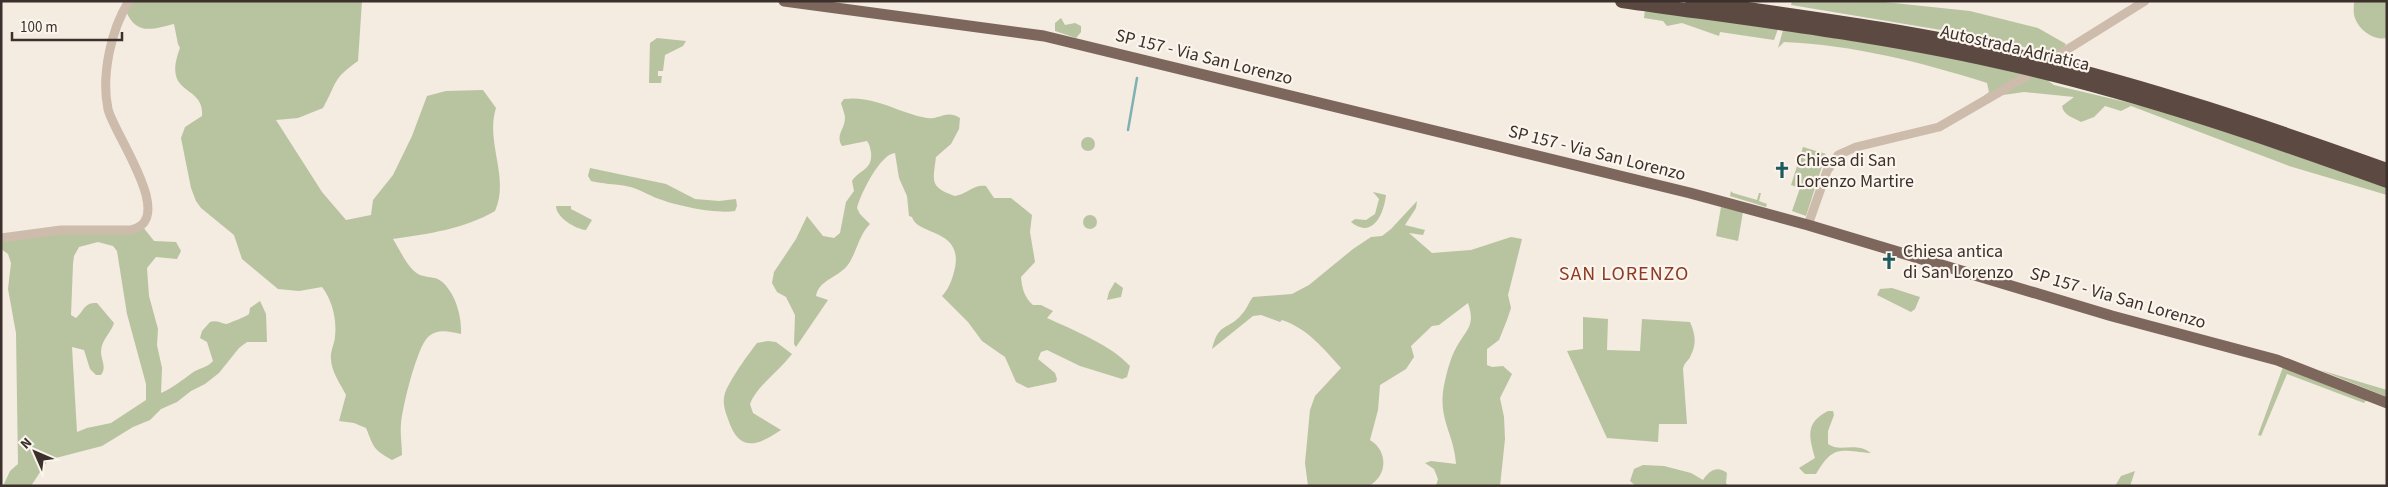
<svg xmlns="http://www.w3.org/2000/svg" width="2388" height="487" viewBox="0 0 2388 487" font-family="'Source Sans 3',sans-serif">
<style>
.green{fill:#b8c4a0;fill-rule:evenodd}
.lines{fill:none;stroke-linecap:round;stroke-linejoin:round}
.stream{stroke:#7fb0b2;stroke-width:2.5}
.minor{stroke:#cdbbac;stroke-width:9}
.major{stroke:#7d675c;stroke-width:11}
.highway{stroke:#5c4a42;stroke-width:14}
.labels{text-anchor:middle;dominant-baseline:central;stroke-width:4.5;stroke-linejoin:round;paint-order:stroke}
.street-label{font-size:18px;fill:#3b302b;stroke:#fbf5ee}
.poi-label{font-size:18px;fill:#3b302b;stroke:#fbf5ee;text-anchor:start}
.quarter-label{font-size:20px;letter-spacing:1px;fill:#8c3b22;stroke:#fbf5ee}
</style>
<rect width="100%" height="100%" fill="#f4ebe1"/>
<!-- green -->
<g class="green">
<path d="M133 1H362L358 61C332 79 337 83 323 108L298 118 276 120 322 192 346 220 371 215 373 200 393 175 412 136 427 96 446 91 483 90 496 108C485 142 510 177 495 211 464 229 428 234 393 239 400 250 407 267 418 274 425 278 435 276 441 281 455 292 462 316 461 334 450 332 438 328 428 337 417 347 402 408 401 424 400 435 402 445 402 455L392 460C372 449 374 447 366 428L354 423 339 421 346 395C341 385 331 371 331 359 330 351 335 343 335 336 337 319 332 300 322 287L299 291 278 289 242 259 234 235 201 208 196 201 191 188 181 138 185 127 202 116C205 83 161 98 180 48L178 44 174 24C153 29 136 36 126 11Z"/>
<path d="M1792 1H1875L1970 11 2038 28 2066 44 2064 47 2053 54 1983 37 1791 5Z"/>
<path d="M2354 1H2387V38C2374 41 2359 30 2355 18 2353 13 2354 7 2354 1Z"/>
<path d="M1645 9 1778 29 1774 40 1720 32 1719 36 1682 23 1667 26 1663 21 1644 18Z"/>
<path d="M1061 18 1065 25 1075 23 1081 26V32L1076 38 1055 31V23Z"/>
<path d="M1783 30 1919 51 2027 74 1976 102 1989 92 1987 83C1921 62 1853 45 1784 42L1778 48Z"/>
<path d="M657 38 686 41 683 46 665 55 663 71H658V76H662L661 83H649L650 43Z"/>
<path d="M2032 76 2047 80 2054 85 2168 112 2387 187V195L2289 166 2131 106 2121 111 2105 106 2094 117 2081 122C2074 118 2063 115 2062 106L2074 97 2024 92 2003 95Z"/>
<path d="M844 99C875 95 898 113 927 118 939 120 947 109 960 118L959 129 951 144 936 157C933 181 929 187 955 196 967 194 974 184 986 186L994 198H1011L1032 215 1030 232 1035 262 1021 277C1022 288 1024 297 1033 305H1041L1053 311 1047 318C1073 330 1111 345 1130 366L1127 377 1122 379 1080 366 1047 350 1041 352 1038 359 1055 373 1057 379 1056 382 1028 388 1016 382 1005 357 982 341 968 322 942 296C948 290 952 280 954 272 966 228 917 236 912 217L909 216 907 196 899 178 895 153C880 154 860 195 857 208L860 214 870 224C858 236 857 253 847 266 837 278 819 280 816 296L828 300 796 347 794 344 795 315 786 297 777 292 772 283 774 272 796 239 807 216 823 236 834 238 840 233 846 202 854 191 852 181C860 169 873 170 871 152 870 148 870 145 867 141L842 146C835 135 845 129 845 118 845 114 842 107 841 103Z"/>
<circle cx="1088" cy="144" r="7"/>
<path d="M1803 147 1826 154 1806 216 1792 211 1800 188 1791 185Z"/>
<path d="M590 168 666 184 695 199 719 201 736 199 737 206 735 211C715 214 678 206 659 199 648 195 638 188 626 186 614 184 603 184 591 181L588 176Z"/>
<path d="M1731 191 1733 193 1757 200 1759 193H1761L1759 201 1767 204 1766 207 1730 196Z"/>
<path d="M1373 192 1386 195C1384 213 1373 240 1351 222L1355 219 1366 220 1375 214 1379 199Z"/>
<path d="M1417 201 1416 208 1405 225 1425 230 1423 235 1409 233 1432 253 1471 250 1511 237 1522 239 1508 295 1511 308 1507 320 1499 340 1487 349V365L1492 367 1503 366 1512 374 1500 398 1504 417 1505 439 1500 486H1436L1438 479 1434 469 1425 463 1431 461 1456 464C1454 432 1436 418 1445 381 1447 371 1451 357 1456 348 1466 329 1476 327 1468 303L1439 325 1432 326 1411 346 1414 357 1406 369 1380 385 1378 410 1370 440C1388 451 1388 475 1369 486H1308L1305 463 1310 410 1315 396 1341 368C1323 348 1308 329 1282 320L1280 322 1261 315 1253 316 1212 349C1219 321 1228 331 1242 314 1247 309 1248 303 1253 297L1292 294 1309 285 1353 249 1371 237 1382 236 1391 229Z"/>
<path d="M556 206H571V209L592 220 586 230C575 229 556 217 556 206Z"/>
<path d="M1721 207 1743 212 1738 241 1716 236Z"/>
<circle cx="1090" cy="222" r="7"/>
<path d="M143 227 154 241 176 242 181 251 177 259 156 257 147 268 149 296 158 329 157 345 162 368 161 393C173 388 182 380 192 373 199 368 207 368 213 361L207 342 200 338 202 331 210 322C217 320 220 323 226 324 228 324 247 316 249 314L250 308 260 301 266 314 267 342H247L239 348 219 373 205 384 191 391 177 402 161 409 150 420 133 427 102 446 48 460 31 486H3L10 471 18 464 16 333 8 289 11 263 8 254 1 249V239ZM98 242 113 246 117 251 127 314 146 384V400L111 423 87 428 77 432 72 347 84 350 90 369 96 375H101C107 367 101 360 101 352 101 340 111 333 114 323L97 303C84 302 84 311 76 318L71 315 73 264 74 256 79 247Z"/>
<path d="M1115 282 1123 288 1121 297 1107 300 1109 292Z"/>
<path d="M1892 288 1920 297 1915 309 1911 312 1877 295 1880 289Z"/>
<path d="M1583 317 1608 319 1607 350 1640 351 1642 319 1690 322C1695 334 1697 343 1691 355 1689 361 1684 362 1683 369L1687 424H1659L1658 442 1607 438 1567 351 1583 349Z"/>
<path d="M768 341 776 342 792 354C780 370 756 387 750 404L753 413 781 430C757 446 739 453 728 419 725 411 722 402 725 393 731 378 747 356 757 343Z"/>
<path d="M2283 367 2368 398 2364 403 2287 374 2261 436 2258 435Z"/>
<path d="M2320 370 2387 390V397Z"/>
<path d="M1828 411H1833L1834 415 1828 431V444C1840 453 1855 441 1871 453 1839 450 1833 445 1816 474H1805L1799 468 1815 458C1809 436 1805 423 1828 411Z"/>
<path d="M1643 465 1664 466 1691 473 1703 480C1709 471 1717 465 1727 473L1726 483 1728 486H1636L1630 481 1634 469Z"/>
<path d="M2135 471 2130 486H2115L2121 476Z"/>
</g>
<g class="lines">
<!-- stream -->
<path class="stream" d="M1128 130 1137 78"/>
<!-- minor -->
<g class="minor">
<path d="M2060 54 2145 1"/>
<path d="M1808 225 1827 171 1838 155 1856 147 1939 127 2027 76"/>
<path d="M1 238 61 230H131C178 220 113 133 108 109 101 76 111 29 129 1"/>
</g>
<!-- major -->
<path class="major" d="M784 1 1044 36 1690 193 1808 225 2112 316 2277 360 2387 403"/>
<!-- highway -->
<g class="highway">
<path d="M1622 1C1754 20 1887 35 2017 66 2143 95 2265 137 2387 181"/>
<path d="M1692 1C1803 17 1914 31 2023 57 2147 86 2267 127 2387 170"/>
</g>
</g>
<!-- icons -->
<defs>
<g id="church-bare" transform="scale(1.35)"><path d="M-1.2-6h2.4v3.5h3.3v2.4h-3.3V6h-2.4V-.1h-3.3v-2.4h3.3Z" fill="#1f5a5e" stroke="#fbf5ee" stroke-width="2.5" paint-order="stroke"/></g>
</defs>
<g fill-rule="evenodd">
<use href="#church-bare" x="1782" y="170"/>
<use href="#church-bare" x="1889" y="261"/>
</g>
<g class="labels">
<!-- street labels -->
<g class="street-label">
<text transform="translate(2015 48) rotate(13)">Autostrada Adriatica</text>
<text transform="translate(1204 57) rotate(14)">SP 157 - Via San Lorenzo</text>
<text transform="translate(1597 153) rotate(14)">SP 157 - Via San Lorenzo</text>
<text transform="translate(2118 298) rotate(16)">SP 157 - Via San Lorenzo</text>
</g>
<!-- poi labels -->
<g class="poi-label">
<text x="1796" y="160">Chiesa di San<tspan x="1796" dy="21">Lorenzo Martire</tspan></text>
<text x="1903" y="251">Chiesa antica<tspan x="1903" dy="21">di San Lorenzo</tspan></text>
</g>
<!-- quarter labels -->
<g class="quarter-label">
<text x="1624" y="274">SAN LORENZO</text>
</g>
</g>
<!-- border -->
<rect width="2388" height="487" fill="none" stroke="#3b302b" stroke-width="5"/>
<!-- north arrow -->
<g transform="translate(35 452) rotate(315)" stroke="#fbf5ee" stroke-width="4" paint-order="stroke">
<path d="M0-4L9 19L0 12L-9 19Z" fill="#3b302b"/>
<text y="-8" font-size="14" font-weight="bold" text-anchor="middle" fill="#3b302b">N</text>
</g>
<!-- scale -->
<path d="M12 32v8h110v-8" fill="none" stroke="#3b302b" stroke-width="2.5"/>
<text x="20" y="32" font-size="15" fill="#3b302b" stroke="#fbf5ee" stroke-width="4" paint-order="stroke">100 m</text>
</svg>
